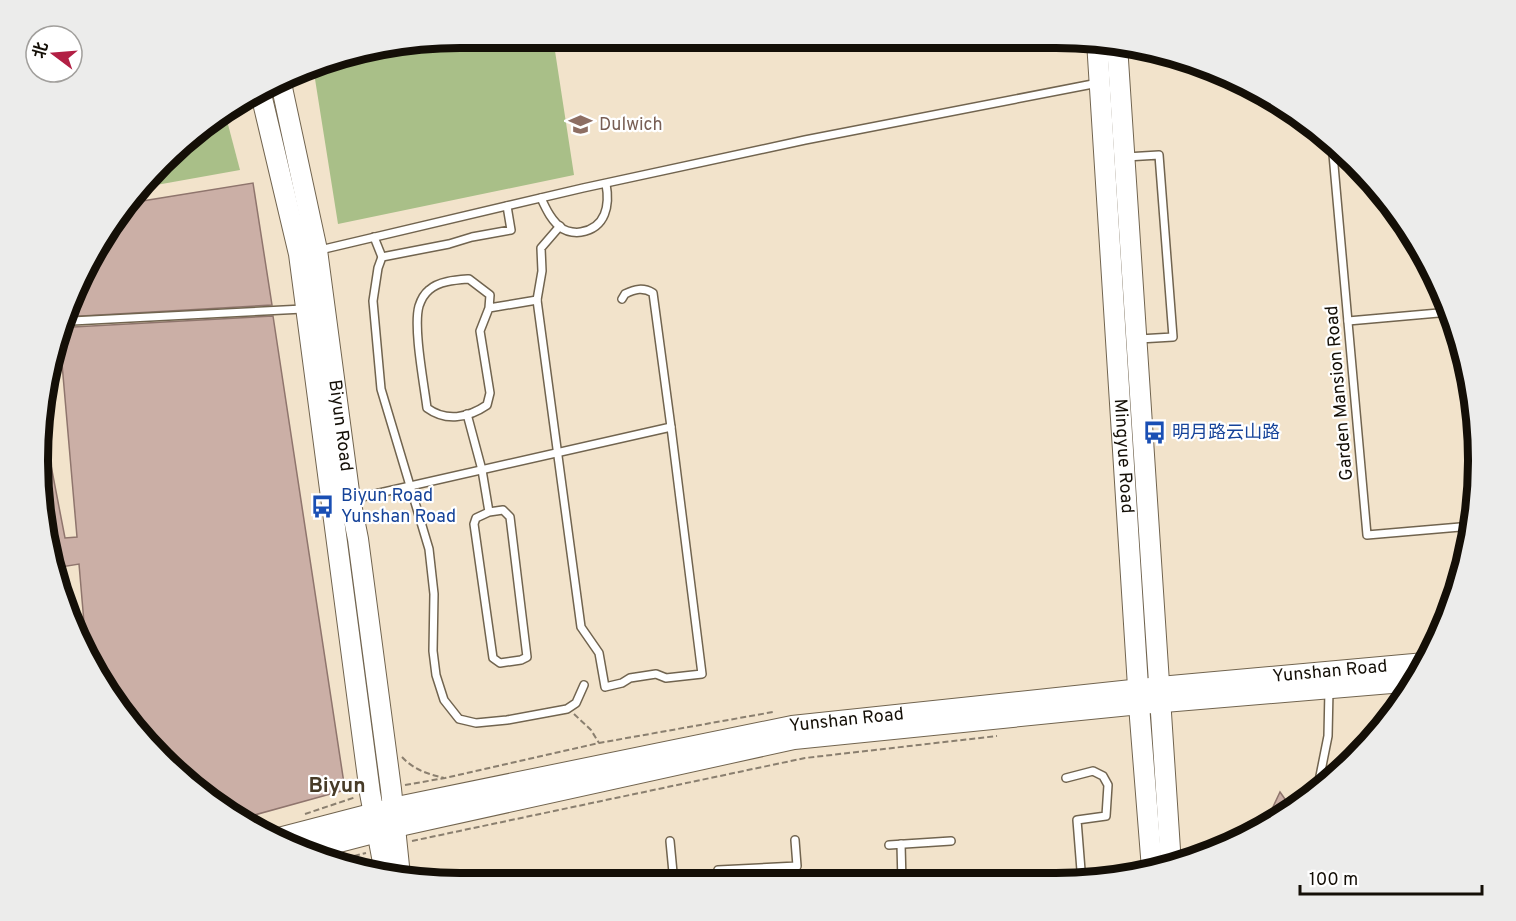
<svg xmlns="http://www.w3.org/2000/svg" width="1516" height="921" font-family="Overpass,'Noto Sans SC',sans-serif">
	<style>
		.green { fill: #a9bf88 }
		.building { fill: #cbafa6; stroke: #8f756d; stroke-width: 1.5 }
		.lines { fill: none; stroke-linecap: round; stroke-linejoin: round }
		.lane-casing { stroke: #71644f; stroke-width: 10 }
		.secondary-casing { stroke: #71644f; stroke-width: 22 }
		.path { stroke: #8a7f6f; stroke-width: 2; stroke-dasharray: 6 3; stroke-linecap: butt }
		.lane { stroke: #fff; stroke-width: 7 }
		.secondary { stroke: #fff; stroke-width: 20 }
		.labels { text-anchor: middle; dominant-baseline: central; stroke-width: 4.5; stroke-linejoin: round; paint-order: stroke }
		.education-label { font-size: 18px; fill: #785e54; stroke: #fff; text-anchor: start }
		.street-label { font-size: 18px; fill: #140f07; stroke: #fff }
		.transit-label { font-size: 18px; fill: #164399; stroke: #fff; text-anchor: start }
		.quarter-label { font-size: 21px; font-weight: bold; fill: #473b27; stroke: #fff }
		.rim { fill: none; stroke: #140f07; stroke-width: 8 }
	</style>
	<rect width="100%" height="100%" fill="#f2e3cb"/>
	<g class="green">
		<polygon points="461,38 553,38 574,175 338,224 315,79 311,67 325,60"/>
		<polygon points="225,113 240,170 145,187 203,125"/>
	</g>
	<g class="building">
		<polygon points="253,183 272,305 64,317 109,225 130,203"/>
		<polygon points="273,316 345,790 240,819 225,812 125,718 86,646 79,564 55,568 38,461 44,429 65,538 77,537 59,329 73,327"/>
		<polygon points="1280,792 1292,809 1263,828"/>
	</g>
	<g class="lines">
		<defs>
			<g id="lane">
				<polyline points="1332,143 1367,535 1472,526"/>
				<polyline points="1126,157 1159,155 1173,337 1139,339"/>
				<path d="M541,198C546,209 552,222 563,229C568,232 576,233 581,232C606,228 610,205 606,184"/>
				<polyline points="507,206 511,230 472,237 449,244 382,257 378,268 373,301 381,389 429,549 434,594 433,651 436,675 444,700 459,719 476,723 507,720 567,709 576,703 584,685"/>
				<polyline points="560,226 541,248 542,271 537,300 581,627 599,653 605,687 622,683 630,678 656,674 666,678 702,674 671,427"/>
				<polyline points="374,237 382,257"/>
				<polyline points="320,250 583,188 805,140 1098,83"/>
				<path d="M489,308L490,295L469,279C456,280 439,281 429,290C424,294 421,300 419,306C413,327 424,384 427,408C446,422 468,418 487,405L490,393L480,331L489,308L537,300"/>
				<polyline points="1348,321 1450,312"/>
				<polyline points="60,324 72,321 303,309"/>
				<polyline points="467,414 482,470 489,512 503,510 510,517 527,657 521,660 500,663 493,658 474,524 476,518 489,512"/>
				<path d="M353,499L671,427L653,293C643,287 635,289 625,294L622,299"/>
				<polyline points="1066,778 1093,771 1103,776 1108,785 1106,816 1077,820 1082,883"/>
				<polyline points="1317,791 1328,736 1329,690"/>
				<polyline points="670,841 674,883"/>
				<polyline points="901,844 902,883"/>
				<polyline points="889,845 951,841"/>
				<polyline points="719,883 718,870 797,866 795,840"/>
				<polyline points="986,883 1004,883"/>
			</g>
			<g id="secondary">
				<path id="s1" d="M1097,41L1140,718L1152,869"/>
				<polyline points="1117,45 1171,865"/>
				<path id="s2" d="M281,83L317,250L350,499L358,539L391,789L400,876"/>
				<polyline points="261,94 299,254 370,793 385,873"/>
				<path id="s3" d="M279,838L402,806L792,726L1160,687L1425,663"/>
				<polyline points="304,851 404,825 794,739 1140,704 1415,681"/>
			</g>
		</defs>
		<use href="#lane" class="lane-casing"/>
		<use href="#secondary" class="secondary-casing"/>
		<g class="path">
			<polyline points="574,714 591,730 599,743"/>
			<path d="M402,757C414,770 428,774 444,778"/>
			<polyline points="405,785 445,778 599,743 773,712"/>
			<polyline points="305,814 356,797"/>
			<polyline points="259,829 268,826"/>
			<polyline points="412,841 805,758 997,736"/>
			<polyline points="354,856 366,853"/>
		</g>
		<use href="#lane" class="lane"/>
		<use href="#secondary" class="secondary"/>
	</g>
	<defs>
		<symbol id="school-bare" viewBox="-9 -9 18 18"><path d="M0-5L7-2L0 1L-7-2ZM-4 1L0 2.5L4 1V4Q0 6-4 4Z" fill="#8d6e63" stroke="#fff" stroke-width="2.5" paint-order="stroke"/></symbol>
		<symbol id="bus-bare" viewBox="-9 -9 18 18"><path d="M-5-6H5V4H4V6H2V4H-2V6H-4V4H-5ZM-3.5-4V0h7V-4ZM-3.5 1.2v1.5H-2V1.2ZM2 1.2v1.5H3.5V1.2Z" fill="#1a4fb4" stroke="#fff" stroke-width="2.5" paint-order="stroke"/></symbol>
	</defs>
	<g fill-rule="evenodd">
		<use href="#school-bare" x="564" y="108" width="33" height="33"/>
		<use href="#bus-bare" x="1138" y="416" width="33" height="33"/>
		<use href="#bus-bare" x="306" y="490" width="33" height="33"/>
	</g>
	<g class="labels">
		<g class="education-label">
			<text x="599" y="125">Dulwich</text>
		</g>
		<g class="street-label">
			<text transform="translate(1340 393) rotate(-95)">Garden Mansion Road</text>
			<text stroke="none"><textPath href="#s2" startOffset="348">Biyun Road</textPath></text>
			<text stroke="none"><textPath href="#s1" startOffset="416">Mingyue Road</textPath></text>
			<text stroke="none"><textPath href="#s3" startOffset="1066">Yunshan Road</textPath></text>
			<text stroke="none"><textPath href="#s3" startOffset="580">Yunshan Road</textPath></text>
		</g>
		<g class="transit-label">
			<text x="1172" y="433">明月路云山路</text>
			<text x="341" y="496">Biyun Road<tspan x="341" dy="21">Yunshan Road</tspan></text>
		</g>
		<g class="quarter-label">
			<text x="337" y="786">Biyun</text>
		</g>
	</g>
	<path d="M0 0H1516V921H0ZM460 48H1056A412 412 0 0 1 1468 460V461A412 412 0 0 1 1056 873H460A412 412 0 0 1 48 461V460A412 412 0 0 1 460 48Z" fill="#ececeb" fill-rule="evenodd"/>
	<path class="rim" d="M460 48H1056A412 412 0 0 1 1468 460V461A412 412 0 0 1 1056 873H460A412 412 0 0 1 48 461V460A412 412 0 0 1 460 48Z"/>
	<g transform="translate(54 54) rotate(286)"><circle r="28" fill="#ffffff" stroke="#a19f9c" stroke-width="1.5"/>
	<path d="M0-4.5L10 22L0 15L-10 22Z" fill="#b21f44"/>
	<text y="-9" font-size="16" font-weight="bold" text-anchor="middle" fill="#140f07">北</text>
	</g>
	<path d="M1300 885v9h182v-9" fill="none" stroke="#140f07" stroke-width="3"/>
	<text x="1309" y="885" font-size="18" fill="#140f07" stroke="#ffffff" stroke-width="4.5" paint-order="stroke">100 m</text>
</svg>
